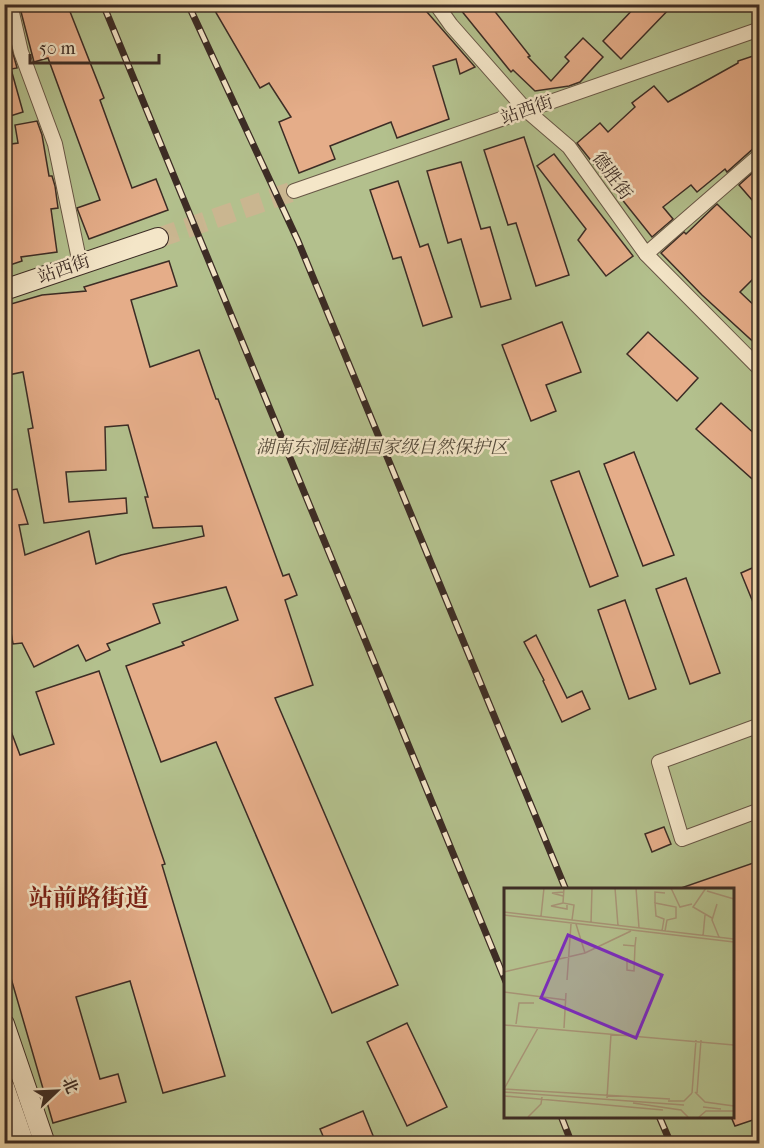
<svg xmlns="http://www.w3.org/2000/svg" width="764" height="1148" font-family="'IM FELL French Canon','Noto Serif SC',serif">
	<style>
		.green { fill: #b3c08d; stroke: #787659; stroke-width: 1.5; fill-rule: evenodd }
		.building { fill: #e5ad89; stroke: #3c2c25; stroke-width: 1.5 }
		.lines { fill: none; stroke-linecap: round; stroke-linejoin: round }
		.secondary-tunnel { stroke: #cab690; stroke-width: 20; stroke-dasharray: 20 10; stroke-linecap: butt }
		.street-casing { stroke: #685746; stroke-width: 16 }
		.secondary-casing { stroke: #3c2c25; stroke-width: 22 }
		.street { stroke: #f4e6c8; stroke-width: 14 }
		.secondary { stroke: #f4e6c8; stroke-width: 20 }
		.rail-casing { stroke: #3c2c25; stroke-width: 7 }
		.rail { stroke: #f4e6c8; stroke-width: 4.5; stroke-dasharray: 14; stroke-linecap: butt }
		.labels { text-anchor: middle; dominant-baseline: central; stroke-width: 5; stroke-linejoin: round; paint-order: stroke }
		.street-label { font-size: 18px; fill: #3c2c25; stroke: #f4e6c8 }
		.park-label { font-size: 18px; font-style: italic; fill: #544a3a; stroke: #f4e6c8 }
		.district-label { font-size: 24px; font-weight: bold; fill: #7a1f14; stroke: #f4e6c8 }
		.inset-road { fill: none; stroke: #a79375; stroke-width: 1.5 }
		.view { fill: #7b2cbf; fill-opacity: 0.15; stroke: #7b2cbf; stroke-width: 3 }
		.inset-edge { fill: none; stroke: #3c2c25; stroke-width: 3 }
	</style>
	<rect width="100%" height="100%" fill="#eed8ab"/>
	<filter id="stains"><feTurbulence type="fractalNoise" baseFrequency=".00333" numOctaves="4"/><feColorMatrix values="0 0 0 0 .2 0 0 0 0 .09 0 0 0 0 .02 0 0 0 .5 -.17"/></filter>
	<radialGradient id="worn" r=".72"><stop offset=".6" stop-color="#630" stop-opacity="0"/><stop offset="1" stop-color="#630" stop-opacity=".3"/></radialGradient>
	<path class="green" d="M5,5H759V1143L5,1144ZM506,890H732V1116H506Z"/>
	<g class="building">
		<polygon points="19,4 67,4 104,98 100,100 132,188 156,179 168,210 89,239 77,208 100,200 48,58 34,62"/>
		<polygon points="224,4 420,4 475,67 460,74 456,59 433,66 449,119 397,138 391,122 330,146 335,159 299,173 279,122 291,117 269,83 260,88 215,11"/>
		<polygon points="456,4 489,4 530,56 528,57 551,81 569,61 565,57 583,38 603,57 580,82 569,86 535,91 513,70 511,72"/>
		<polygon points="638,4 674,4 621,59 603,41"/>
		<polygon points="4,20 17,68 11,69 23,112 4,118"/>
		<polygon points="759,54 759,146 754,148 727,172 725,169 697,192 691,185 663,207 673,219 652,237 577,143 600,123 608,132 635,107 632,103 654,86 668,102 738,63 738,61"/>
		<polygon points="37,121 42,135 49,176 52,176 55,186 58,208 51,209 57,252 21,257 22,261 4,267 4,145 18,143 15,125"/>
		<polygon points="524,137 569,275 536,286 516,223 508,225 484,150"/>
		<polygon points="554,154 633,256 606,276 578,240 586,229 537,166"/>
		<polygon points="461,162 481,229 490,227 511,299 481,307 461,239 448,243 427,171"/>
		<polygon points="759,167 759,208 739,185"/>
		<polygon points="398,181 420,247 428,244 452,317 423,326 401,257 393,259 370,190"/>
		<polygon points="717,204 759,245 759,273 740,292 759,310 759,347 702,295 661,253 684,232 686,234"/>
		<polygon points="169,261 177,286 131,300 150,367 199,350 216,399 218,399 283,576 289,574 297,595 285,600 313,685 275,698 398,985 332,1013 216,742 161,762 126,666 184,645 182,642 238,620 226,587 153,604 160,623 107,644 110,650 86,661 78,645 34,667 22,643 13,644 4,592 4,488 10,488 11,490 17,489 28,524 19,525 25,555 89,531 96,564 121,555 204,536 202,526 153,528 145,497 148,497 128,425 105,427 106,470 66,472 69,502 126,498 127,513 44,523 28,429 33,428 23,372 8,375 4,353 4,306 42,295 86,291 84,287"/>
		<polygon points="562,322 581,372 546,385 556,411 531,421 502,345"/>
		<polygon points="648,332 698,378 677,401 627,354"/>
		<polygon points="721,403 759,438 759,485 696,429"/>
		<polygon points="634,452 674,555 643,566 604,464"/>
		<polygon points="579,471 618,576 590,587 551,481"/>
		<polygon points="759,565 759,617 741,573"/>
		<polygon points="686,578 720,673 690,684 656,589"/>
		<polygon points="625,600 656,689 629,699 598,610"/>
		<polygon points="536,635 567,698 582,691 590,709 562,722 543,681 544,680 524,642"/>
		<polygon points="99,671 165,864 162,865 225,1076 163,1093 130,981 76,997 100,1079 118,1074 126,1102 53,1123 4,954 4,719 6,718 20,755 54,744 36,692"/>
		<polygon points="664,827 671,844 652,852 645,834"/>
		<polygon points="759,861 759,1118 735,1126 732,1119 732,890 681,890 681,888"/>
		<polygon points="407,1023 447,1107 407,1126 367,1042"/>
		<polygon points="363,1111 376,1143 326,1143 320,1129"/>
	</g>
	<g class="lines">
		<polyline class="secondary-tunnel" points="158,238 294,191"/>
		<defs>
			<g id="street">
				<polyline points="10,4 21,52 55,144 80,264"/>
				<polyline points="436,4 451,25 526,110 569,147 646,254 760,369"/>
				<polyline points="294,191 760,29"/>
				<polyline points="646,254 760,155"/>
				<polyline points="760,725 659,762 682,839 760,810"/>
			</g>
			<g id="secondary">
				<polyline points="4,290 158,238"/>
				<polyline points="4,1024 45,1144"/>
				<polyline points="4,1087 24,1144"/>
			</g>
		</defs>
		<use href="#street" class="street-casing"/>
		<use href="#secondary" class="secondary-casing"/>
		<use href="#street" class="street"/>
		<use href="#secondary" class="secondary"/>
		<defs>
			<g id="rail">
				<polyline points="103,4 506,982"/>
				<polyline points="188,4 298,241 566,890"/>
				<polyline points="561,1116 572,1144"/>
				<polyline points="659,1116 671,1144"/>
			</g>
		</defs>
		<use href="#rail" class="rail-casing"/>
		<use href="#rail" class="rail"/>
	</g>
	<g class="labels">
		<g class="street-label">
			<text transform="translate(527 110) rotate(-19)">站西街</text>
			<text transform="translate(612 176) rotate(54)">德胜街</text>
			<text transform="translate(64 269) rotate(-19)">站西街</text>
		</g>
		<g class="park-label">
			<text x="382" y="447">湖南东洞庭湖国家级自然保护区</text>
		</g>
		<g class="district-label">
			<text x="89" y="898">站前路街道</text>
		</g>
	</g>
	<g transform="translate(504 888)">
		<rect width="230" height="230" fill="#eed8ab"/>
		<path d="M229,0V229H0V1Z" fill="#b3c08d"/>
		<path class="inset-road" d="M60,0L59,15L70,17L68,32M111,0L114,38M132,0L135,40M167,0L176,19L188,16M202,0L189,19L208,30M203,3L230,11M59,8L48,5L60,4M59,15L47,18L63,21V17M151,15V4L161,5M213,16L208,32L215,49M0,24L230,51M0,27L230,54M37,28L40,0M87,35L88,0M72,36L81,65M158,43L160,31L152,28L151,15L172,19V30L163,32L161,43M199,48L201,27M119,57L131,58L132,49M123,70V82L130,83L131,58M0,84L81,65L127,43M63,92L67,36M0,104L62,112M12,136L15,115H30M0,137L230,157M60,140L62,105M0,201L166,211M0,201L34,140M0,204L180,217M191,204L201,214L230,218M188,205L192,152M193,205L197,152M0,208L159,222M103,210L107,146M164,213H180L188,205M129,215L177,222L184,229M199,219L217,221M24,229L37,216L38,209M195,229L202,223H230"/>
		<path class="view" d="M64,47L158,87L132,150L37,110Z"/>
		<rect width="230" height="230" class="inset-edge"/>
	</g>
	<rect width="764" height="1148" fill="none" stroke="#eed8ab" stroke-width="24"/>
	<rect x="6" y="6" width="752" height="1136" fill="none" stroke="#3c2c25" stroke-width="3"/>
	<rect x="12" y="12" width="740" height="1124" fill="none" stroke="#3c2c25" stroke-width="1.5"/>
	<g transform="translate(57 1091) rotate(67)" stroke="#f4e6c8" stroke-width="4.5" paint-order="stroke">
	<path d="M0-4.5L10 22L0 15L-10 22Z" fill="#3c2c25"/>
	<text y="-9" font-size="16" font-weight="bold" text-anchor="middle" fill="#3c2c25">北</text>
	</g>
	<path d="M30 54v9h129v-9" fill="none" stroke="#3c2c25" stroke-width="3"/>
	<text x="39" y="54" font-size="18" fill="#3c2c25" stroke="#f4e6c8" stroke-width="4.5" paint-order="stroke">50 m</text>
	<rect width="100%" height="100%" filter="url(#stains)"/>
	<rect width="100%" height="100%" fill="url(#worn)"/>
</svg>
